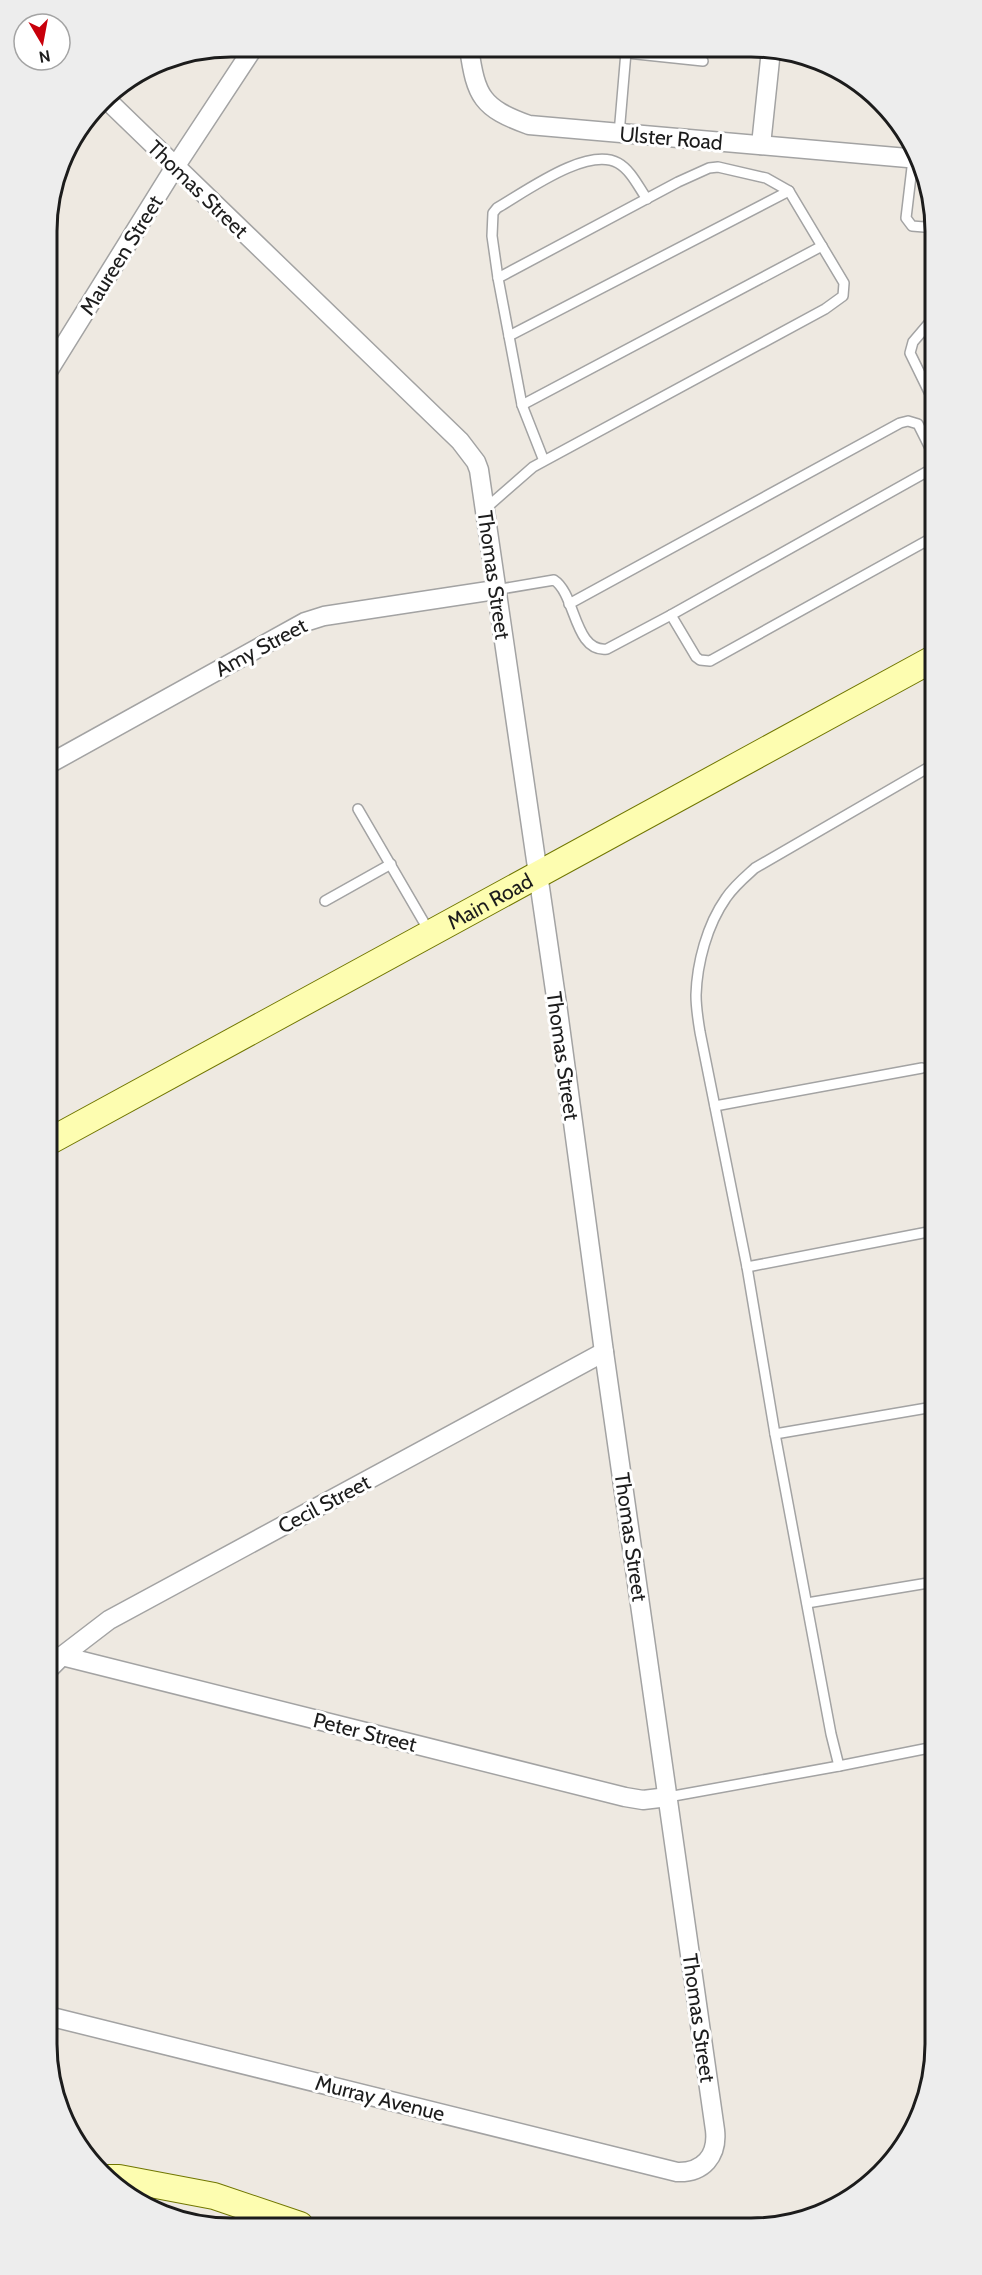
<svg xmlns="http://www.w3.org/2000/svg" width="982" height="2275" font-family="Cabin,sans-serif">
	<style>
		.lines { fill: none; stroke-linecap: round; stroke-linejoin: round }
		.lane-casing { stroke: #a3a3a3; stroke-width: 12 }
		.street-casing { stroke: #a3a3a3; stroke-width: 21 }
		.secondary-casing { stroke: #707600; stroke-width: 28 }
		.lane { stroke: #fff; stroke-width: 9 }
		.street { stroke: #fff; stroke-width: 18 }
		.secondary { stroke: #fdfdb0; stroke-width: 26 }
		.labels { text-anchor: middle; dominant-baseline: central; stroke-width: 6; stroke-linejoin: round; paint-order: stroke }
		.street-label { font-size: 21px; fill: #1c1c1c; stroke: #fff }
		.rim { fill: none; stroke: #1c1c1c; stroke-width: 3 }
	</style>
	<rect width="100%" height="100%" fill="#eee9e1"/>
	<g class="lines">
		<defs>
			<g id="lane">
				<polyline points="589,49 703,61"/>
				<polyline points="619,134 626,52"/>
				<polyline points="913,159 906,218 912,226 924,227 929,224"/>
				<path d="M498,278L492,236L493,213L497,208C525,192 587,146 618,163C631,170 639,188 647,199"/>
				<polyline points="930,322 913,342 910,353 930,394"/>
				<polyline points="509,336 789,191"/>
				<polyline points="522,405 822,246"/>
				<polyline points="485,509 533,467 544,461 825,309 843,296 844,283 789,191 766,178 718,167 709,168 678,182 498,278 522,405 544,461"/>
				<path d="M495,590L554,580C576,594 574,653 607,649L671,615L696,657L700,660L710,661L930,539"/>
				<polyline points="569,604 900,423 908,421 918,424 930,448"/>
				<polyline points="671,615 930,470"/>
				<path d="M931,766L755,868C745,877 734,886 726,898C707,925 697,963 696,995C696,1007 698,1020 700,1032L747,1267L775,1434L831,1734L839,1766L934,1747"/>
				<polyline points="358,809 429,931"/>
				<polyline points="325,901 391,864"/>
				<polyline points="715,1106 922,1068"/>
				<polyline points="747,1267 933,1231"/>
				<polyline points="775,1434 933,1407"/>
				<polyline points="807,1603 934,1582"/>
				<polyline points="668,1797 839,1766"/>
			</g>
			<g id="street">
				<path d="M469,48C476,97 482,108 529,125L919,159"/>
				<polyline points="761,145 771,50"/>
				<polyline points="47,373 175,167 254,47"/>
				<polyline points="49,764 305,622 324,616 495,590"/>
				<polyline points="62,1656 625,1797 643,1800 668,1797"/>
				<polyline points="51,1667 62,1656 109,1620 604,1352"/>
				<path d="M52,2017L677,2172C703,2173 718,2156 715,2130L604,1352L558,1011L479,470L476,462L460,441L105,98"/>
			</g>
			<g id="secondary">
				<path id="s1" d="M50,1141L931,660"/>
				<polyline points="105,2178 119,2178 214,2196 300,2225"/>
			</g>
		</defs>
		<use href="#lane" class="lane-casing"/>
		<use href="#street" class="street-casing"/>
		<use href="#secondary" class="secondary-casing"/>
		<use href="#lane" class="lane"/>
		<use href="#street" class="street"/>
		<use href="#secondary" class="secondary"/>
	</g>
	<g class="labels">
		<g class="street-label">
			<text transform="translate(671 138) rotate(5)">Ulster Road</text>
			<text transform="translate(198 189) rotate(44)">Thomas Street</text>
			<text transform="translate(121 255) rotate(-58)">Maureen Street</text>
			<text transform="translate(494 575) rotate(82)">Thomas Street</text>
			<text transform="translate(261 647) rotate(-28)">Amy Street</text>
			<text stroke="none"><textPath href="#s1" startOffset="501">Main Road</textPath></text>
			<text transform="translate(563 1056) rotate(82)">Thomas Street</text>
			<text transform="translate(324 1504) rotate(-28)">Cecil Street</text>
			<text transform="translate(631 1537) rotate(82)">Thomas Street</text>
			<text transform="translate(365 1732) rotate(14)">Peter Street</text>
			<text transform="translate(699 2018) rotate(82)">Thomas Street</text>
			<text transform="translate(380 2098) rotate(14)">Murray Avenue</text>
		</g>
	</g>
	<path d="M0 0H982V2275H0ZM231 57H751A174 174 0 0 1 925 231V2044A174 174 0 0 1 751 2218H231A174 174 0 0 1 57 2044V231A174 174 0 0 1 231 57Z" fill="#ededed" fill-rule="evenodd"/>
	<path class="rim" d="M231 57H751A174 174 0 0 1 925 231V2044A174 174 0 0 1 751 2218H231A174 174 0 0 1 57 2044V231A174 174 0 0 1 231 57Z"/>
	<g transform="translate(42 42) rotate(170)"><circle r="28" fill="#ffffff" stroke="#a4a4a4" stroke-width="1.5"/>
	<path d="M0-4.5L10 22L0 15L-10 22Z" fill="#c8000b"/>
	<text y="-9" font-size="16" font-weight="bold" text-anchor="middle" fill="#1c1c1c">N</text>
	</g>
</svg>
